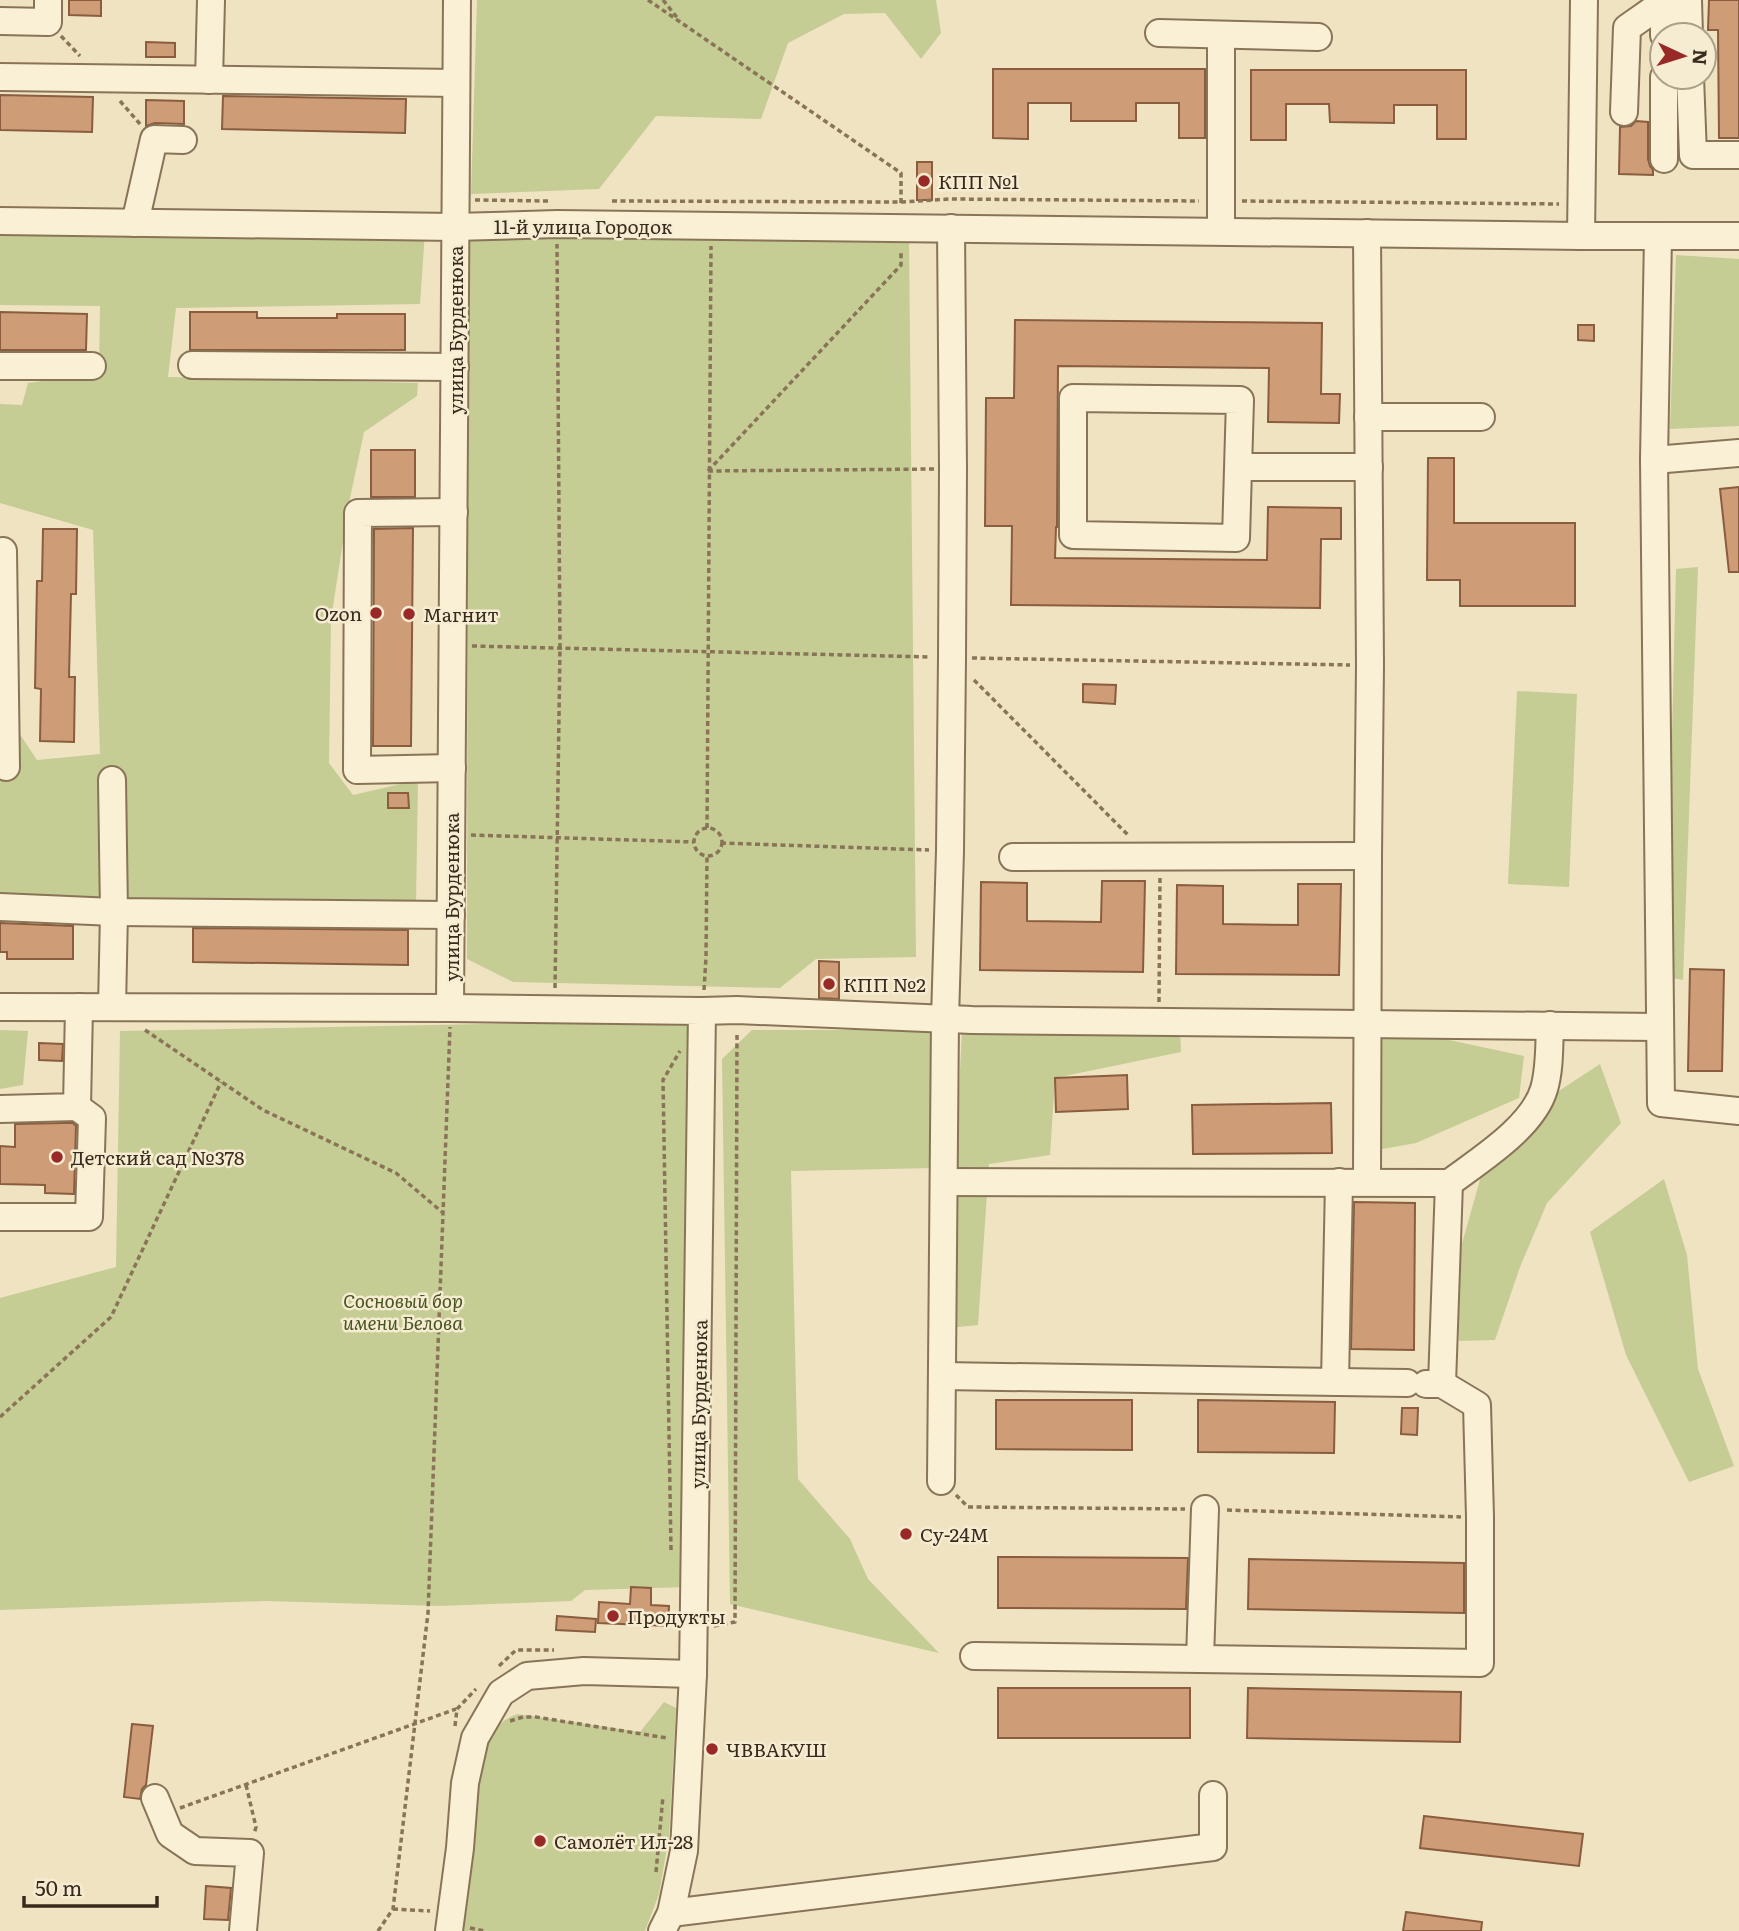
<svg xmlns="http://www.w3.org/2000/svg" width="1739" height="1931" font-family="Literata,serif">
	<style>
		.green { fill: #c5cd95 }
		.building { fill: #ce9d77; stroke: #895d3e; stroke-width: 2 }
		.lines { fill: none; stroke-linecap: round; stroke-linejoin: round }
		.minor-casing { stroke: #897458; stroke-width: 30 }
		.path { stroke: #897458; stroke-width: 3.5; stroke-dasharray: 5 3.5; stroke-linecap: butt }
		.minor { stroke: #f9f0d5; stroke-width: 26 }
		.poi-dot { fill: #992927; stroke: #f6ecd1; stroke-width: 2.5 }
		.labels { text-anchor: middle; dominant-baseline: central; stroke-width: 5; stroke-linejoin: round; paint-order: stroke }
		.poi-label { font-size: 19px; fill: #382b1d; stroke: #f6ecd1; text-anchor: start }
		.street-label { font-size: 19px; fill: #382b1d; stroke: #f6ecd1 }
		.park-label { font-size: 19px; font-style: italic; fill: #475523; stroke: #f6ecd1 }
	</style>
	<rect width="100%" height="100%" fill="#efe3c2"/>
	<g class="green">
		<polygon points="477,0 936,0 941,33 921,59 885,13 844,14 788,43 761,119 656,116 599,189 471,194"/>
		<polygon points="425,232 420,304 176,308 168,377 418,383 417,396 364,432 349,503 331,619 329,763 353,795 418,780 416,903 0,905 0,730 17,730 37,760 100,754 93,530 0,503 0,404 22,405 28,383 99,373 100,306 0,305 0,234"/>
		<polygon points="468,235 909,238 916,957 816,959 780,988 513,982 467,959"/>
		<polygon points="1676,255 1739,259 1739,426 1670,429"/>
		<polygon points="1698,567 1683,980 1666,977 1676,569"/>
		<polygon points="1517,691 1577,694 1569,887 1508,884"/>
		<polygon points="691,1020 688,1587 585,1590 571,1601 440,1606 266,1601 0,1610 0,1298 116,1267 120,1031"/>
		<polygon points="1379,1025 1524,1056 1519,1098 1416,1143 1377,1150"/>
		<polygon points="1180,1026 1181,1052 1055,1078 1050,1155 989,1164 978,1325 948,1328 962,1029"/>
		<polygon points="0,1030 28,1031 23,1085 0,1089"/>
		<polygon points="752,1030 940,1030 935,1168 791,1171 798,1479 850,1539 868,1579 939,1653 730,1604 722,1059"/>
		<polygon points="1600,1064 1621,1123 1547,1203 1520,1267 1495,1340 1459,1341 1457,1261 1493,1134"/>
		<polygon points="1664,1179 1687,1255 1698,1369 1734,1466 1689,1482 1626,1355 1590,1232"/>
		<path d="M664,1702L676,1708L669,1836L659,1894L645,1931H460L480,1748C488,1731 500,1721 517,1714L640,1732Z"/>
	</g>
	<g class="building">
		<polygon points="69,0 101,0 101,16 69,15"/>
		<polygon points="1709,0 1739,0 1739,138 1719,138 1718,30 1708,30"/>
		<polygon points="146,42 175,43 175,57 146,57"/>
		<polygon points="993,69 1205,69 1205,138 1179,138 1179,103 1136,103 1136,121 1071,121 1071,103 1028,103 1028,139 993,138"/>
		<polygon points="1251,70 1466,70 1466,139 1437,139 1437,105 1394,105 1394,123 1330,122 1329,104 1286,104 1286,140 1251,140"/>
		<polygon points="0,95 93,97 92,132 0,130"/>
		<polygon points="223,96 406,99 405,133 222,129"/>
		<polygon points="146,100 184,101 184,124 155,123 146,126"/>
		<polygon points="1636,121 1648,122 1648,159 1650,166 1653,170 1653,175 1619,174 1620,127 1631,126"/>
		<rect x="917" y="162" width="15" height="38"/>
		<polygon points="0,312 87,314 86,350 0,350"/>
		<polygon points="190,312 257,312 257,318 337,318 337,314 405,314 405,350 190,350"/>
		<polygon points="1015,320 1322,323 1321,394 1340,394 1339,423 1268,422 1269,368 1058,366 1057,527 1056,527 1055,558 1267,560 1268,507 1341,508 1341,539 1321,539 1320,608 1011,605 1012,526 985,526 986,398 1014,398"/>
		<polygon points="1578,325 1594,325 1594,341 1578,340"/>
		<rect x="371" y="450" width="44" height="47"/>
		<polygon points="1428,458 1454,458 1454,523 1575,523 1575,606 1460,606 1460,580 1427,580"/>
		<polygon points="1739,487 1739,572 1729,572 1720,489"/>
		<polygon points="413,528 411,746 373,746 374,529"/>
		<polygon points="43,529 77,529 76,594 71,594 69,677 75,677 74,742 40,741 41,689 35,688 37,581 42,581"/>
		<polygon points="1083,684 1116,685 1115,704 1083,702"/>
		<polygon points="388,793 408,793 409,808 388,808"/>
		<polygon points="1102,881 1145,881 1143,972 980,970 981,882 1027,883 1027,921 1101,922"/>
		<polygon points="1298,884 1341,884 1339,975 1176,974 1177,885 1223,886 1223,924 1298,925"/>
		<polygon points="0,923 73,926 73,959 7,959 7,952 0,952"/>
		<polygon points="193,928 408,930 408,965 193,962"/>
		<polygon points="819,961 839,962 839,999 819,998"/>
		<polygon points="1690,969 1724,970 1722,1071 1688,1071"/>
		<polygon points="39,1043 63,1044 62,1061 39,1060"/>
		<polygon points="1127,1075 1128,1109 1056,1112 1055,1078"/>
		<polygon points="1331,1103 1332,1153 1193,1154 1192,1105"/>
		<polygon points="63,1123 73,1123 76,1126 74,1194 45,1193 45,1185 0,1184 0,1146 15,1147 15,1124"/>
		<polygon points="1354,1202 1415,1203 1414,1350 1351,1349"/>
		<polygon points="996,1400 1132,1400 1132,1450 996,1449"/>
		<polygon points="1198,1400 1335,1402 1334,1453 1198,1452"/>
		<polygon points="1402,1408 1418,1408 1417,1435 1401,1434"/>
		<polygon points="998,1557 1188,1558 1186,1609 998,1608"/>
		<polygon points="1249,1559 1464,1563 1464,1613 1248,1609"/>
		<polygon points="631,1587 651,1588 651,1605 669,1606 668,1626 598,1623 599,1602 630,1604"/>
		<polygon points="557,1616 596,1619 595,1632 556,1630"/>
		<rect x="998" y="1688" width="192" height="50"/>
		<polygon points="1248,1688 1461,1692 1460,1742 1247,1738"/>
		<polygon points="132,1724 153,1726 146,1785 142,1789 140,1799 124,1797"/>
		<polygon points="1424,1816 1583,1834 1579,1866 1420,1848"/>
		<polygon points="206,1886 231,1888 228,1920 204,1919"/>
		<polygon points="1406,1912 1482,1922 1481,1931 1403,1931"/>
	</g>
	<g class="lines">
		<defs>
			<g id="minor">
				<polyline points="1688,0 1689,35"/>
				<polyline points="0,21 48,22 48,0"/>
				<polyline points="1159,33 1318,37"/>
				<polyline points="1221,35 1221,231"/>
				<polyline points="1664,35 1664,0"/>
				<polyline points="0,77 456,83"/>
				<polyline points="1690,77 1693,155 1739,155"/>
				<polyline points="209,80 211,0"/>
				<polyline points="1624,112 1627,28 1664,2"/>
				<polyline points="1664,159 1664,77"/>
				<polyline points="0,221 455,227 557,224 1581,236 1739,236"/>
				<polyline points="135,223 154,139 183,140"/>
				<polyline points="1367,233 1370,665 1368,856 1367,1182"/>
				<polyline points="1581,236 1584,0"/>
				<polyline points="1658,236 1654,460 1661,1103 1739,1111"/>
				<polyline points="192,365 455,367"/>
				<polyline points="0,366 92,366"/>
				<polygon points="1073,398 1240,400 1236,538 1073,535"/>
				<polyline points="1368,417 1481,417"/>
				<polyline points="1654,460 1739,453"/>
				<polyline points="1239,467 1369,467"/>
				<polyline points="3,551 6,767"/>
				<polyline points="452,768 357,770 358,513 454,512"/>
				<polyline points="112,780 114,912 112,1007"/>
				<polyline points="1013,857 1368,856"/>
				<polyline points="0,907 114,912 451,915"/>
				<polyline points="0,1007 450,1008 702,1011 693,1674 684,1851 671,1913 662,1931"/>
				<polyline points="450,1008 457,0"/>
				<polyline points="702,1011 737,1010 972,1020 1659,1027"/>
				<polyline points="0,1109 77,1107 79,1007"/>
				<polyline points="944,1182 1449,1183"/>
				<polyline points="0,1217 89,1217 92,1118 77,1107"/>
				<polyline points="942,1376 1407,1383"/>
				<polyline points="1335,1382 1339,1182"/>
				<path d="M1426,1384H1442L1449,1183C1480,1160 1533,1127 1544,1089C1550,1069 1549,1046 1550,1025"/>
				<polyline points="941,1481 945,1019 950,851 952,658 953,469 951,228"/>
				<polyline points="974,1656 1480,1663 1480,1517 1477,1405 1442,1384"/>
				<polyline points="1200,1659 1205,1509"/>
				<polyline points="155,1798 170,1834 195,1851 250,1853 243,1931"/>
				<polyline points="671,1913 1213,1847 1213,1795"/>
				<polyline points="449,1931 460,1848 465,1783 475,1738 501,1693 527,1676 584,1671 693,1674"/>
			</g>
		</defs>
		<use href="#minor" class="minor-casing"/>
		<g class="path">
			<polyline points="648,0 901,173 901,204"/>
			<polyline points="663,0 679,20"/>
			<polyline points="61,36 80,56"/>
			<polyline points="120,101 140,124"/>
			<polyline points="475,200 548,201"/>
			<polyline points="612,201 901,202 950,199 1199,201"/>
			<polyline points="1242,201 1559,204"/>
			<polyline points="708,471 901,265 901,250"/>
			<polyline points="708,471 934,469"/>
			<polyline points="472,646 930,657"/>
			<polyline points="972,658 1350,665"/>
			<polyline points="974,680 1129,836"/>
			<polyline points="707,828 711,246"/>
			<circle cx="708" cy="842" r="14"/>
			<polyline points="471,835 694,842"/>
			<polyline points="721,843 929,850"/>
			<polyline points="555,988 560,647 557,244"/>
			<polyline points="704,990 706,957 707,856"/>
			<polyline points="1159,1002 1160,876"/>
			<polyline points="145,1030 263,1110 396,1173 442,1212"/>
			<polyline points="0,1417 111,1317 221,1082"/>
			<polyline points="956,1495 968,1507 1185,1509"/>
			<polyline points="1227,1510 1461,1517"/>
			<polyline points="671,1550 663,1080 680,1051"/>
			<polyline points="714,1626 735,1622 737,1032"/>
			<polyline points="499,1666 516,1650 554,1650"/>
			<polyline points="510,1721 523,1717 536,1717 667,1738"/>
			<polyline points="455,1726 457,1709 476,1689"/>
			<polyline points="246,1785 256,1827 254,1834"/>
			<polyline points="180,1808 456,1709"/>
			<polyline points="656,1872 663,1796"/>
			<polyline points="393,1909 430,1911"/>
			<polyline points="470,1928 485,1931"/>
			<polyline points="378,1931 393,1909 428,1613 450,1027"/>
		</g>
		<use href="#minor" class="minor"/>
	</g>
	<g class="poi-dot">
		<circle cx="924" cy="181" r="7"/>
		<circle cx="376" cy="613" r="7"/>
		<circle cx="409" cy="614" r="7"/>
		<circle cx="829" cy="984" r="7"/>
		<circle cx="57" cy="1157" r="7"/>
		<circle cx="906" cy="1534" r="7"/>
		<circle cx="613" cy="1616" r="7"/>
		<circle cx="712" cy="1749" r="7"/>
		<circle cx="540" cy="1841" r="7"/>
	</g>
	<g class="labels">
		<g class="poi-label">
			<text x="938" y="181">КПП №1</text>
			<text x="362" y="613" text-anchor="end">Ozon</text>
			<text x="423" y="614">Магнит</text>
			<text x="843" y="984">КПП №2</text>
			<text x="71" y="1157">Детский сад №378</text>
			<text x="920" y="1534">Су-24М</text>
			<text x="627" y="1616">Продукты</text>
			<text x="726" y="1749">ЧВВАКУШ</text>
			<text x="554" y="1841">Самолёт Ил-28</text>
		</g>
		<g class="street-label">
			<text x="583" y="226">11-й улица Городок</text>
			<text transform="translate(455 330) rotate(-90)">улица Бурденюка</text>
			<text transform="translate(451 897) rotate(-90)">улица Бурденюка</text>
			<text transform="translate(698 1404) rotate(-89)">улица Бурденюка</text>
		</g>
		<g class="park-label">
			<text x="403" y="1300">Сосновый бор<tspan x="403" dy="22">имени Белова</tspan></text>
		</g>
	</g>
	<g transform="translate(1683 56) rotate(94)"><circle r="33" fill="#f6ecd1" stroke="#aa9f89" stroke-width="2"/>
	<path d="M0-5L12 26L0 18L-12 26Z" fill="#992927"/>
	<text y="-10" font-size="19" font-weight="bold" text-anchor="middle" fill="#382b1d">N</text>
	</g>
	<path d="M24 1896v10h133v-10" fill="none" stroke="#382b1d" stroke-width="3.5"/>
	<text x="35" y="1896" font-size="21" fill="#382b1d" stroke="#f6ecd1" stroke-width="5" paint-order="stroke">50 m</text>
</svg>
